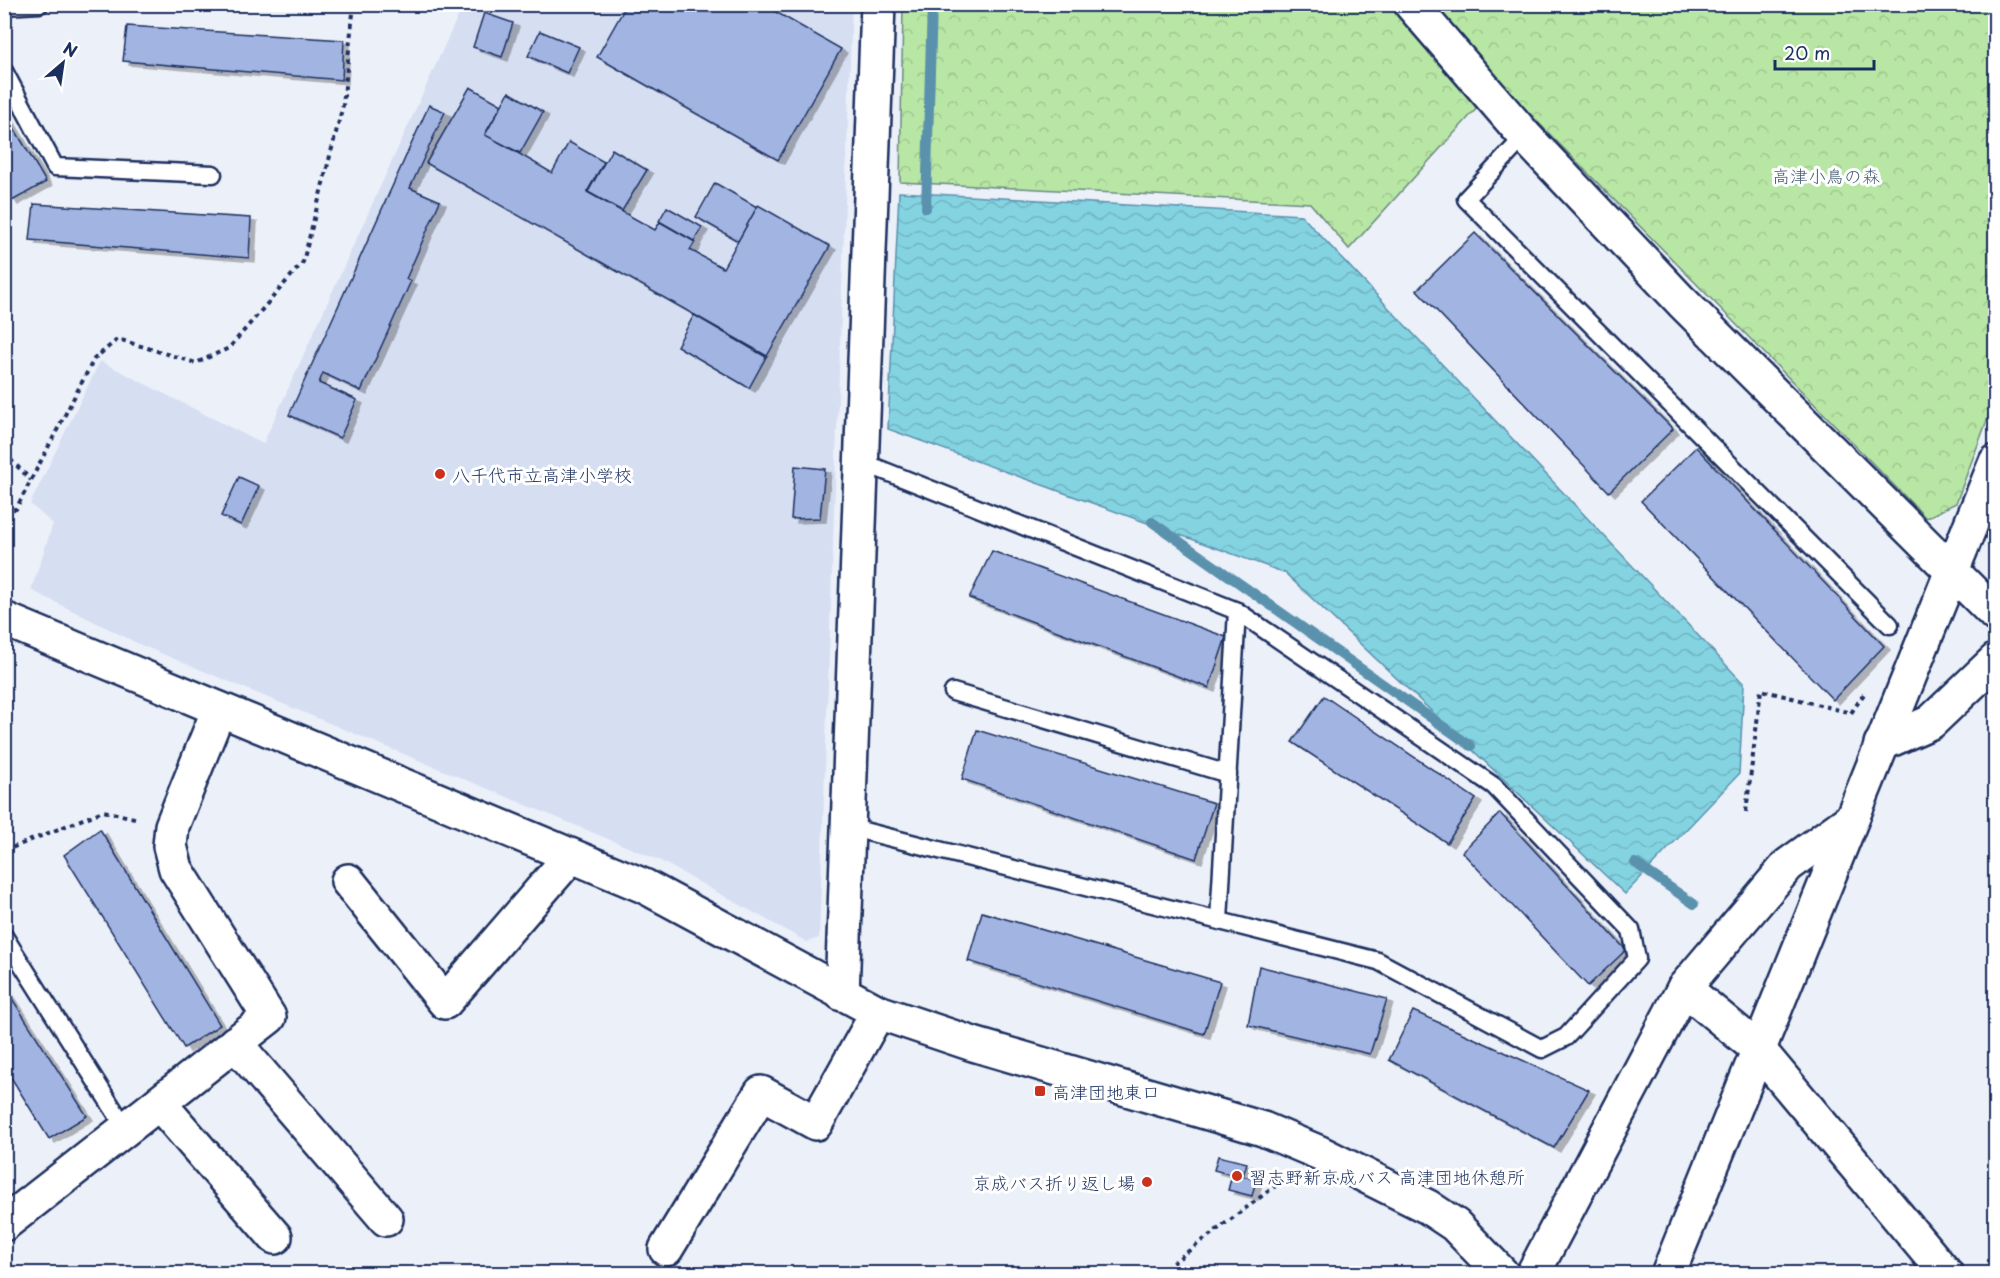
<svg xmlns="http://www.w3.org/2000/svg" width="2000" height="1278" font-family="'Playpen Sans','Klee One',sans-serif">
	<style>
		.built { fill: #d6def2 }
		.park { fill: url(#park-crowns); stroke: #6a8a81; stroke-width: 1.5 }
		.water { fill: url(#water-waves); stroke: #5a91ad; stroke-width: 1.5 }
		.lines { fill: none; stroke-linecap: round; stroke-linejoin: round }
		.stream { stroke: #5a91ad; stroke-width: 10 }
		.building { fill: #a1b4e2; stroke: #1b2f5e; stroke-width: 1.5; filter: url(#shadow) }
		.lane-casing { stroke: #1b2f5e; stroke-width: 21 }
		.street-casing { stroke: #1b2f5e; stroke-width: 38 }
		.secondary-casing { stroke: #1b2f5e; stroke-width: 38 }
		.path { stroke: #1b2f5e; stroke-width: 4; stroke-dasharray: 4.5 4.5; stroke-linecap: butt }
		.lane { stroke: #fff; stroke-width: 16 }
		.street { stroke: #fff; stroke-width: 33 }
		.secondary { stroke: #fff; stroke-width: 33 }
		.poi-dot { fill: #c8321e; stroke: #fff; stroke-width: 2 }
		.labels { text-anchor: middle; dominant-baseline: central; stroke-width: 6; stroke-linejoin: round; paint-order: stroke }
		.park-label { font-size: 18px; fill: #425d70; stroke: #fff }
		.poi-label { font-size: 18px; fill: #1b2f5e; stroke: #fff; text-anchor: start }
	</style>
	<defs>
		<pattern id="park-crowns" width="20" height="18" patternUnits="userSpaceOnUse" patternTransform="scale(1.5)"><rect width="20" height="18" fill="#b8e6a4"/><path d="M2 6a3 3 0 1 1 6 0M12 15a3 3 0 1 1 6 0" fill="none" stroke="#9ec690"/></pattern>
		<pattern id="water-waves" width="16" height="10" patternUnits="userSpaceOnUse" patternTransform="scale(1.5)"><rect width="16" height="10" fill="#84d3e1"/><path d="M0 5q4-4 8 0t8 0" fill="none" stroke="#71b5c3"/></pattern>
		<filter id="shadow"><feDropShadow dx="6" dy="4" stdDeviation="0" flood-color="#0004"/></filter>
	</defs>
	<rect width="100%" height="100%" fill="#ecf0f9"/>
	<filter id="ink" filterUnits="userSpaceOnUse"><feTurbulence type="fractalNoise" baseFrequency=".0167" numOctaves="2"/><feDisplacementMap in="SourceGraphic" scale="12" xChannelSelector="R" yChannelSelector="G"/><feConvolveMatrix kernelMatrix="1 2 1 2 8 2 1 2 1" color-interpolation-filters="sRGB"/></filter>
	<g filter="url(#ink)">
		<polygon class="built" points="463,5 852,5 819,938 807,942 659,860 141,645 31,590 53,524 30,504 100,361 263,444"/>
		<g class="park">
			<polygon points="903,5 1397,5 1478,107 1349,249 1310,203 900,182"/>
			<polygon points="1423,5 1995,5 1995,399 1956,503 1926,518"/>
		</g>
		<polygon class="water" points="899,192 1301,215 1744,684 1739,774 1625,894 1285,573 888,429"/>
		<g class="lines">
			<g class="stream">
				<polyline points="926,208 932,4"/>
				<polyline points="1152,522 1471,746"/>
				<polyline points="1635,863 1694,904"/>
			</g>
		</g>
		<g class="building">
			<polygon points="627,4 762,4 841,49 778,160 597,57"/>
			<polygon points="484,13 513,23 502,57 473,47"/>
			<polygon points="127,26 344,40 342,80 123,61"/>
			<polygon points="540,31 579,47 567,73 528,56"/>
			<polygon points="470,87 502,105 485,134 552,173 569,142 604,162 587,192 655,230 660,222 695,242 690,250 723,268 758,205 830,246 767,356 426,163"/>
			<polygon points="509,92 543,112 520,153 485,135"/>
			<polygon points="429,105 445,112 410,188 440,201 406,279 411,281 361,391 323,373 319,383 357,400 340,438 289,415"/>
			<polygon points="4,111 46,182 12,201 4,189"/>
			<polygon points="612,149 647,170 622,211 588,192"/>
			<polygon points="715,183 757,207 738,241 696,217"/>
			<polygon points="34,204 251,218 249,258 30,240"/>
			<polygon points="667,207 702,227 694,241 659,221"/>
			<polygon points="1475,233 1673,429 1609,492 1417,290"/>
			<polygon points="694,315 766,357 749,388 677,346"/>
			<polygon points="1696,447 1884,646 1833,700 1641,501"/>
			<polygon points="795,466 825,469 820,518 791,519"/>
			<polygon points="239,477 259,486 241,525 221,516"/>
			<polygon points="992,551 1226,637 1209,688 969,598"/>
			<polygon points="1324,696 1476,799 1447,843 1292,742"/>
			<polygon points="977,730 1214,803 1196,859 962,779"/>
			<polygon points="1500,813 1626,950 1588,986 1462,852"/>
			<polygon points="100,829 220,1025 184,1048 64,855"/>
			<polygon points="982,912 1220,982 1204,1034 968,961"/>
			<polygon points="1259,966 1387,999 1370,1054 1248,1025"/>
			<polygon points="4,986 87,1116 49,1139 4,1066"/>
			<polygon points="1413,1011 1589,1090 1554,1148 1389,1060"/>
			<polygon points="1218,1156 1247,1163 1243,1176 1256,1180 1252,1196 1228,1190 1232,1175 1214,1170"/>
		</g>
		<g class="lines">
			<defs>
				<g id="lane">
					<polyline points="4,6 40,4"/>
					<polyline points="4,71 55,167 213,174"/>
					<polyline points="1525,136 1466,199 1890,625"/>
					<polyline points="953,692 1228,774"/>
					<polyline points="848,827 1378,961 1542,1049 1566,1037 1637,959 1631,930 1494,786 1237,611 862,462"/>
					<polyline points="1219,920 1237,611"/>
					<polyline points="4,936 126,1129"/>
				</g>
				<g id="street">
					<polyline points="1411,4 1525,136 1682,302 1996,615"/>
					<polyline points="1881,744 1931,722 1996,660"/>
					<polyline points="348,881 445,1002 571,856"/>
					<polyline points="1684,988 1758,1049 1946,1274"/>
					<polyline points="842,994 878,4"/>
					<polyline points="235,1043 386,1219"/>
					<polyline points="159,1103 275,1237"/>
					<polyline points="4,1224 269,1017 176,869 170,846 172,826 219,709"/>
					<polyline points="666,1249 761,1093 816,1123 878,1012"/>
					<polyline points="1533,1274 1684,988 1788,865 1849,821"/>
				</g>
				<g id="secondary">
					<polyline points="4,619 644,886 878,1012 973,1044 1263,1129 1320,1153 1428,1207 1455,1225 1502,1274"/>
					<polyline points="1668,1274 1996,462"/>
				</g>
			</defs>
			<use href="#lane" class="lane-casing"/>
			<use href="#street" class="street-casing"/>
			<use href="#secondary" class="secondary-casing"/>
			<g class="path">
				<polyline points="4,453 31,480"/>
				<polyline points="4,510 16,509 94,359 118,339 196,363 229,348 303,262 343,105 354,4"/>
				<polyline points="1746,812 1761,690 1851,713 1864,694"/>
				<polyline points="4,851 103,811 139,819"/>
				<polyline points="1158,1274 1290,1175"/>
			</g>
			<use href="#lane" class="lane"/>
			<use href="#street" class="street"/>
			<use href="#secondary" class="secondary"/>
		</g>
	</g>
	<g class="poi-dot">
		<circle cx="440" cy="474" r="6"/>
		<rect x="1034" y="1085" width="12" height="12" rx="3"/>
		<circle cx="1237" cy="1176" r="6"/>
		<circle cx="1147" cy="1182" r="6"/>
	</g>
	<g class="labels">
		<g class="park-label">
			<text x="1826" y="175">高津小鳥の森</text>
		</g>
		<g class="poi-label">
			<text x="452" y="474">八千代市立高津小学校</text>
			<text x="1052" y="1091">高津団地東口</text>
			<text x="1249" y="1176">習志野新京成バス 高津団地休憩所</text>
			<text x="1135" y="1182" text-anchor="end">京成バス折り返し場</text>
		</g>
	</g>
	<rect width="2000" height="1278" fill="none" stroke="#fff" stroke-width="24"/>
	<rect x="12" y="12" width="1976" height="1254" fill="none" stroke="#1b2f5e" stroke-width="2" filter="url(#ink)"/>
	<g transform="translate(63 63) rotate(29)" stroke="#ffffff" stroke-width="4.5" paint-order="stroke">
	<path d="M0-4.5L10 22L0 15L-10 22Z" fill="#1b2f5e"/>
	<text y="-9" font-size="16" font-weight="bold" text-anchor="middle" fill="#1b2f5e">N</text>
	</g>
	<path d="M1775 60v9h99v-9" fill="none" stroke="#1b2f5e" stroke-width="3"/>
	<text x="1784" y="60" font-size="18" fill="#1b2f5e" stroke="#ffffff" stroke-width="4.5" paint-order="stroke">20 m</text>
</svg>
